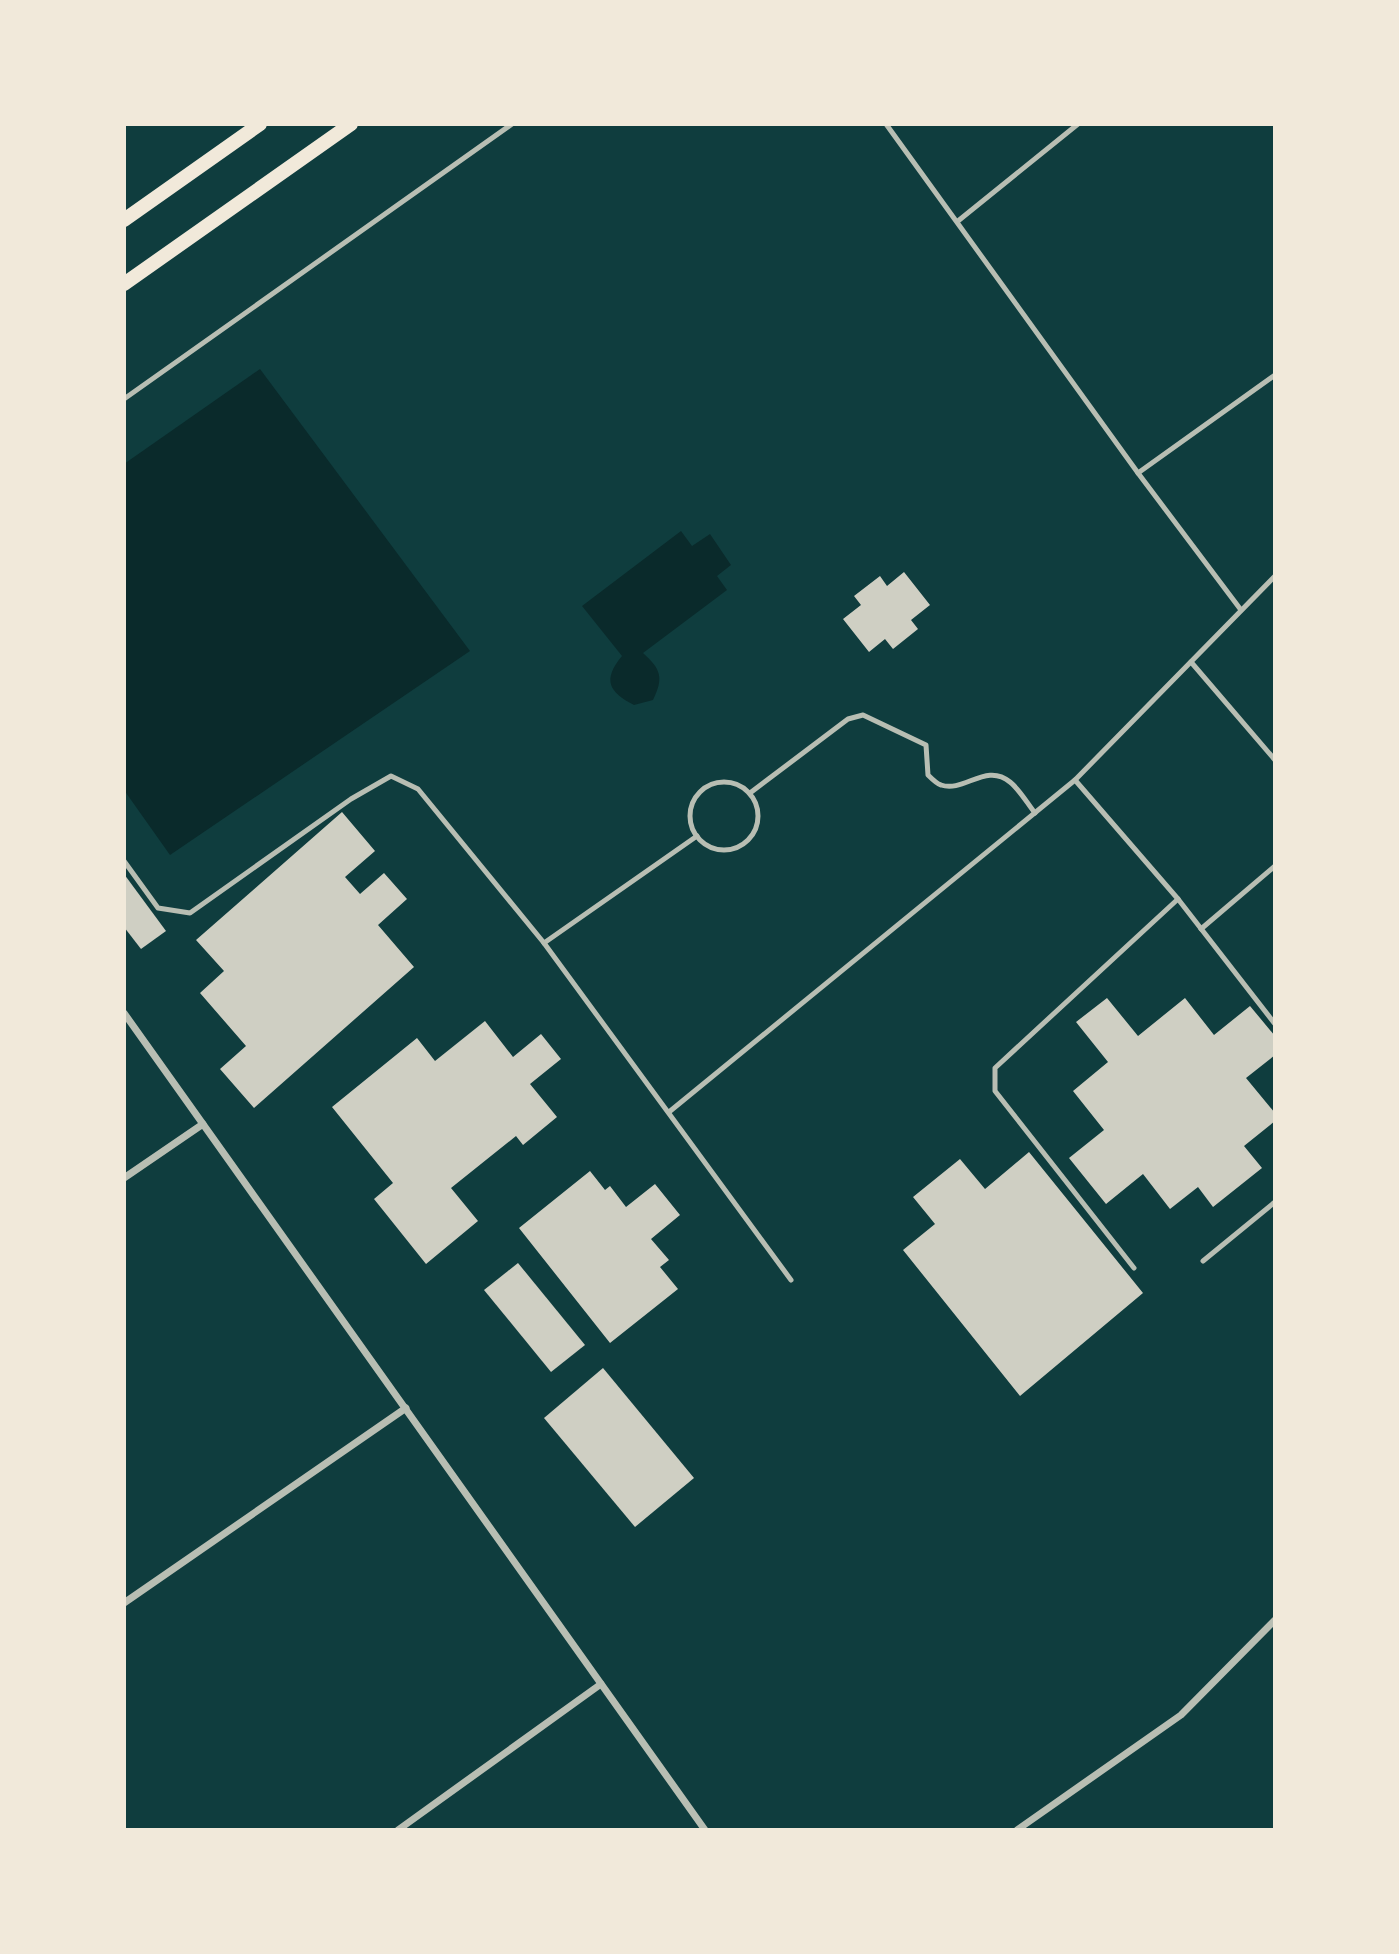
<svg xmlns="http://www.w3.org/2000/svg" width="1399" height="1954" font-family="'Public Sans',sans-serif">
	<style>
		.water { fill: #0a2a2b }
		.building { fill: #cfcfc3 }
		.lines { fill: none; stroke-linecap: round; stroke-linejoin: round }
		.service { stroke: #b8beb3; stroke-width: 5 }
		.minor { stroke: #b8beb3; stroke-width: 7 }
		.secondary { stroke: #f1e9da; stroke-width: 14 }
	</style>
	<rect width="100%" height="100%" fill="#0f3d3e"/>
	<g class="water">
		<polygon points="260,369 470,651 170,855 124,790 124,464"/>
		<path d="M681,531L692,546L710,534L731,565L717,576L727,590L643,653C661,669 664,678 653,700L634,705C609,692 602,680 622,656L582,606Z"/>
	</g>
	<g class="building">
		<polygon points="904,572 930,605 911,620 918,629 893,649 885,639 869,652 843,619 861,605 854,596 880,576 887,586"/>
		<polygon points="342,812 375,851 345,877 360,894 384,873 407,899 378,925 414,967 254,1108 220,1069 246,1046 200,993 224,971 196,940"/>
		<polygon points="124,874 166,931 141,949 124,927"/>
		<polygon points="1107,998 1138,1036 1185,998 1214,1035 1250,1006 1275,1036 1275,1055 1246,1078 1275,1113 1275,1121 1244,1146 1262,1168 1213,1207 1198,1187 1170,1209 1143,1174 1106,1204 1069,1158 1104,1130 1073,1091 1108,1062 1076,1022"/>
		<polygon points="485,1021 513,1057 541,1034 561,1059 530,1084 557,1117 523,1145 516,1136 451,1188 478,1221 426,1264 374,1199 393,1183 332,1107 417,1038 435,1061"/>
		<polygon points="1029,1152 1143,1293 1020,1396 903,1250 935,1224 913,1197 960,1159 985,1189"/>
		<polygon points="590,1171 605,1190 610,1186 626,1207 655,1184 680,1215 651,1239 669,1260 660,1267 678,1289 610,1343 519,1228"/>
		<polygon points="518,1263 585,1345 551,1372 484,1290"/>
		<polygon points="603,1368 694,1478 635,1527 544,1418"/>
	</g>
	<g class="lines">
		<g class="service">
			<polyline points="886,124 1138,473 1241,610"/>
			<polyline points="958,221 1078,124"/>
			<polyline points="124,399 512,124"/>
			<polyline points="1138,473 1275,375"/>
			<polyline points="1191,662 1275,760"/>
			<polyline points="1075,780 1178,899 1275,1024"/>
			<circle cx="724" cy="816" r="34"/>
			<path d="M750,793L848,719L863,715L926,745L928,775C931,778 937,784 941,785C964,793 986,762 1010,782C1020,790 1027,803 1035,813"/>
			<polyline points="124,861 158,908 190,913 351,799 391,776 418,789 544,943 791,1280"/>
			<polyline points="1201,929 1275,866"/>
			<polyline points="544,943 697,836"/>
			<polyline points="669,1112 1075,780 1275,576"/>
			<polyline points="1203,1261 1275,1202"/>
			<polyline points="1134,1268 995,1091 995,1068 1178,899"/>
		</g>
		<g class="minor">
			<polyline points="124,1013 705,1830"/>
			<polyline points="124,1178 203,1124"/>
			<polyline points="124,1603 406,1408"/>
			<polyline points="398,1830 601,1684"/>
			<polyline points="1017,1830 1181,1715 1275,1620"/>
		</g>
		<g class="secondary">
			<polyline points="124,220 260,124"/>
			<polyline points="124,284 351,124"/>
		</g>
	</g>
	<rect width="1399" height="1954" fill="none" stroke="#f1e9da" stroke-width="252"/>
</svg>
